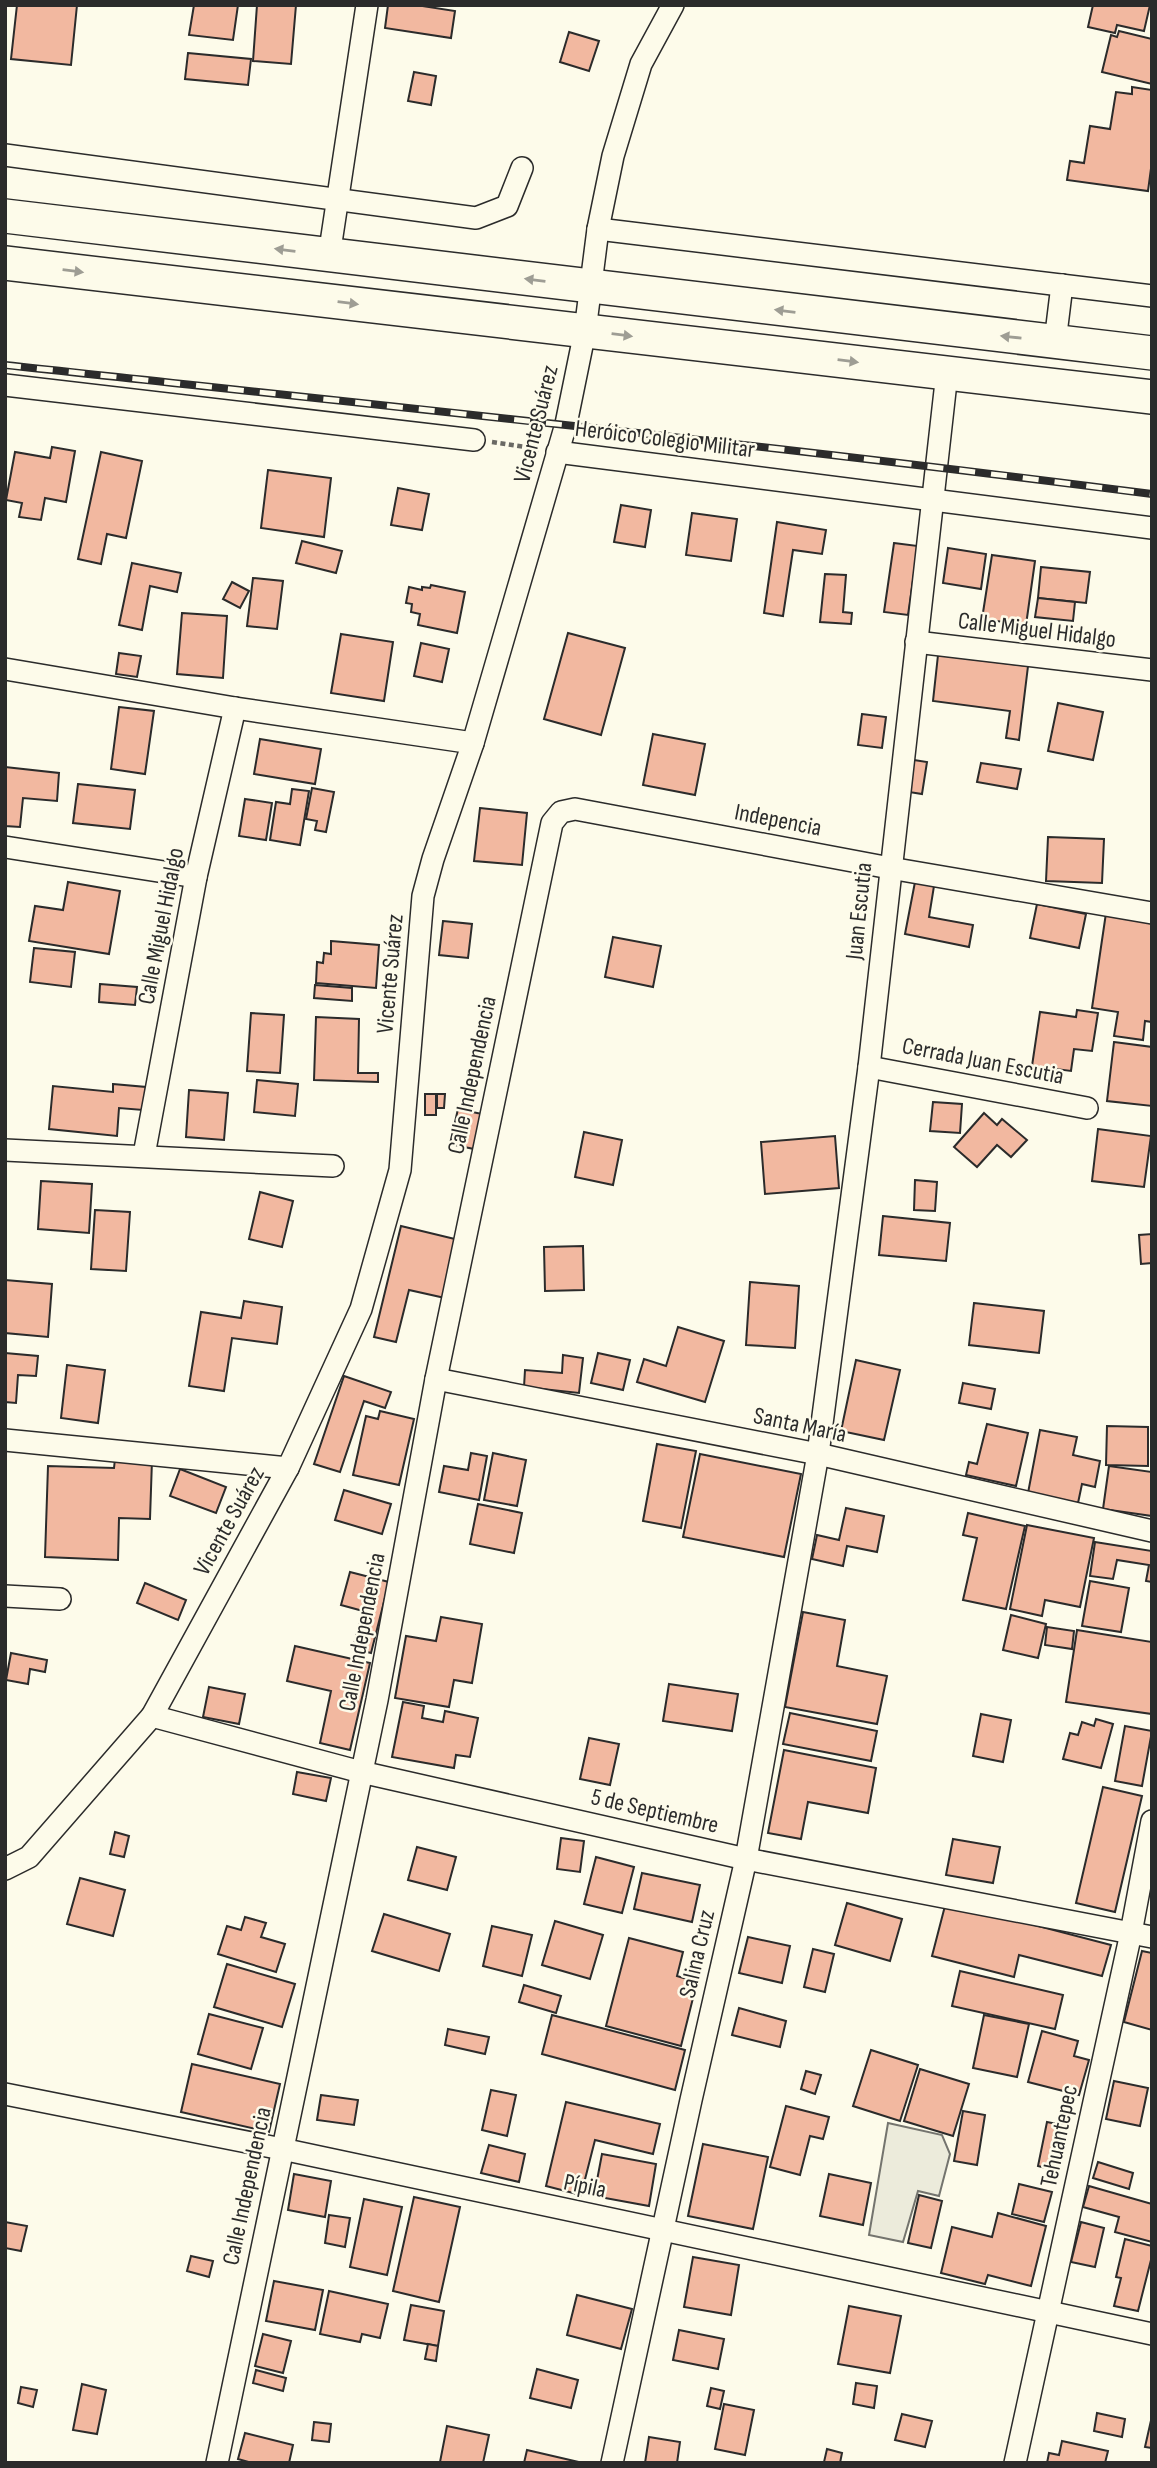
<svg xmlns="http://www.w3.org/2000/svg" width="1157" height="2468" font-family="'Sofia Sans Condensed',sans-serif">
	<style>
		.green { fill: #ecebdb; stroke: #74746e; stroke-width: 2 }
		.building { fill: #f2b8a0; stroke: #2b2b2b; stroke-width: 2 }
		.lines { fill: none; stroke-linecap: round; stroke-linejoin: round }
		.street-casing { stroke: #2b2b2b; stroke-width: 24 }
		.primary-casing { stroke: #2b2b2b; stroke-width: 36 }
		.path { stroke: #6a6964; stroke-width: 4.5; stroke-dasharray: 5 3.5; stroke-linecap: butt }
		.street { stroke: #fdfbea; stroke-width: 21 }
		.primary { stroke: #fdfbea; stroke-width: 33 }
		.rail-casing { stroke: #2b2b2b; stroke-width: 8 }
		.rail { stroke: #fdfbea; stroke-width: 5; stroke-dasharray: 16; stroke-linecap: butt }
		.oneway { fill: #9e9d94 }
		.labels { text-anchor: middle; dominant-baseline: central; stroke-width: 5; stroke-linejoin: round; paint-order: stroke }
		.street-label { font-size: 24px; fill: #2b2b2b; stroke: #fdfbea }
	</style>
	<rect width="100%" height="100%" fill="#fdfbea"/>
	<polygon class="green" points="888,2123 942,2135 950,2154 939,2196 918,2191 903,2242 869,2235"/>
	<g class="building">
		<polygon points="17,5 77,5 71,65 11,59"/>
		<polygon points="194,5 238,5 233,40 189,35"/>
		<polygon points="257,5 296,5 291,64 253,61"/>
		<polygon points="388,5 416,5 455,11 451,38 385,28"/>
		<polygon points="1093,5 1150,5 1144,31 1117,25 1115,33 1088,27"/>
		<polygon points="1119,31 1152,39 1152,84 1102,72 1111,35 1117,37"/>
		<polygon points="569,32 599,41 589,71 560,62"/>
		<polygon points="188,53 251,59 248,85 185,79"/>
		<polygon points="414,72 436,76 431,105 408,101"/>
		<polygon points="1132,87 1152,90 1152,161 1148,191 1067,180 1070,161 1084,163 1090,126 1110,129 1116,92 1132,94"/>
		<polygon points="52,447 75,451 66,502 45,498 41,520 19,517 22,503 6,500 15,452 50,458"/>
		<polygon points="101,452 142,461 126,538 107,534 101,564 78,559"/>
		<polygon points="268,470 331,478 324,537 261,528"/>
		<polygon points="398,488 429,494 422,530 391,525"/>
		<polygon points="621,505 651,510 645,547 614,542"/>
		<polygon points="692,513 737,519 731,561 686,555"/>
		<polygon points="777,522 826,530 822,554 793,550 783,616 764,613"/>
		<polygon points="302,541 342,551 336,573 296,563"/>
		<polygon points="894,543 918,546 908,615 884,612"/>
		<polygon points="948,548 986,554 981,589 943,583"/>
		<polygon points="992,555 1035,561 1026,625 982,619"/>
		<polygon points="132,563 181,573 177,592 150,586 142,630 119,625"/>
		<polygon points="1041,567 1090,572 1086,603 1038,598"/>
		<polygon points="825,574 846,575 843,612 852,613 851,624 820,622"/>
		<polygon points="253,578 283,581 277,629 247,626"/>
		<polygon points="232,582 249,591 240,608 223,599"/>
		<polygon points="431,585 465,592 457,633 418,625 420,614 411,612 412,604 406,603 409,587 422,590 422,587 430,588"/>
		<polygon points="1038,598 1075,602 1073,621 1035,617"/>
		<polygon points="182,613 227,616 223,678 177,674"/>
		<polygon points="568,633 625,648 601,735 544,719"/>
		<polygon points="341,634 393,642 384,701 331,693"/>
		<polygon points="421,643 449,649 442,682 414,676"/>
		<polygon points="119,653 141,656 137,677 116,674"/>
		<polygon points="938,655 1028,666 1019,740 1006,738 1010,711 933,701"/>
		<polygon points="1058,703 1103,712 1093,760 1048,751"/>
		<polygon points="119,707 154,711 145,774 111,769"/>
		<polygon points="862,714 886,717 882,748 858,745"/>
		<polygon points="653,734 705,744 695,795 643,785"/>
		<polygon points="260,739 321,749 315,784 254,774"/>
		<polygon points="914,760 927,762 922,794 909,792"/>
		<polygon points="981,763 1021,769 1017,789 977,782"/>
		<polygon points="5,767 59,773 57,801 23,798 20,827 5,826"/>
		<polygon points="78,784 135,790 130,829 73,823"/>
		<polygon points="312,788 334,792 326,832 315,830 317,821 306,819"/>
		<polygon points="292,789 309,791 300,845 270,840 276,802 290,804"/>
		<polygon points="245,799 272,803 266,840 239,836"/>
		<polygon points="480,808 527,813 522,865 474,861"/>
		<polygon points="1048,837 1104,839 1102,883 1046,881"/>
		<polygon points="68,882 120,891 109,954 29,941 35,906 63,910"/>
		<polygon points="915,882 934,886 929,917 973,925 969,947 905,934"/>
		<polygon points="1037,904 1086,914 1079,948 1030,938"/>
		<polygon points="1106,913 1152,920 1152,1022 1145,1021 1143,1040 1114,1036 1118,1012 1092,1008"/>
		<polygon points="443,921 472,924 468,958 439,955"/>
		<polygon points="613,937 661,946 653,987 605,977"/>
		<polygon points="331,941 379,945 376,988 316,983 317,962 323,963 324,953 331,954"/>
		<polygon points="34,948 75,952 71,987 30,982"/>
		<polygon points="100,984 137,987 135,1005 99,1002"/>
		<polygon points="315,985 352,988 352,1001 314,998"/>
		<polygon points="1077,1010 1098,1013 1092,1051 1074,1049 1071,1071 1032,1066 1040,1012 1076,1017"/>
		<polygon points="251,1013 284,1015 280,1073 247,1071"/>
		<polygon points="316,1017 359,1019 358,1073 378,1073 378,1082 314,1080"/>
		<polygon points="1114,1042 1152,1047 1152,1106 1107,1101"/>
		<polygon points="257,1080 298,1084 295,1116 254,1112"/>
		<polygon points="113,1084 146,1087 143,1110 119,1108 117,1136 49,1129 53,1086 113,1092"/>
		<polygon points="189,1090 228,1093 224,1140 186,1137"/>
		<rect x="425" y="1094" width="11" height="21"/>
		<polygon points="437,1094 445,1094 444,1108 437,1108"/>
		<polygon points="933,1102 962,1104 960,1133 930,1131"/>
		<polygon points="458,1109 482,1114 474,1149 450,1144"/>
		<polygon points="984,1113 997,1125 1002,1119 1027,1140 1011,1157 997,1145 977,1167 954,1147"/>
		<polygon points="1098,1129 1151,1136 1144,1187 1092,1181"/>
		<polygon points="584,1132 622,1140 613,1185 575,1177"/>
		<polygon points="835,1136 839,1188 765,1194 761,1142"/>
		<polygon points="915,1180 937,1182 935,1211 914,1210"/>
		<polygon points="41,1181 92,1184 89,1233 38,1229"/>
		<polygon points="260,1192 293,1201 282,1247 249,1239"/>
		<polygon points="95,1210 130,1212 126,1271 91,1269"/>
		<polygon points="883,1216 950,1223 946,1261 879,1255"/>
		<polygon points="401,1226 459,1240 445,1298 409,1290 396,1342 374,1337"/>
		<polygon points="1152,1234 1152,1263 1141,1264 1139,1235"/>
		<polygon points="583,1246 584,1290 545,1291 544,1247"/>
		<polygon points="5,1280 52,1284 48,1337 5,1333"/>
		<polygon points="750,1282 799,1286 795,1348 746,1345"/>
		<polygon points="244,1301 282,1307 277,1344 232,1338 224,1391 189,1386 201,1312 241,1318"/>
		<polygon points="974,1303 1044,1311 1039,1353 969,1345"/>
		<polygon points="678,1327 724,1341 705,1402 637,1382 644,1359 666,1366"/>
		<polygon points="5,1353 38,1356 36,1376 18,1375 16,1403 5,1402"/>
		<polygon points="598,1353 630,1360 623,1390 591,1383"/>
		<polygon points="563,1355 583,1358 579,1393 524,1387 525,1370 562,1373"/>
		<polygon points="856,1360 900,1370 884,1440 841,1431"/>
		<polygon points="67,1365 105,1370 98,1423 61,1418"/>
		<polygon points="344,1376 391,1392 385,1408 364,1401 340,1472 314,1464"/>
		<polygon points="963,1383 995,1389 991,1409 959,1403"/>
		<polygon points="380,1411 414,1419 399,1485 353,1475 366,1416 378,1419"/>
		<polygon points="987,1424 1028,1433 1016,1486 966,1475 969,1462 977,1464"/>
		<polygon points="1107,1426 1148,1427 1148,1466 1106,1465"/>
		<polygon points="1040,1430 1077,1437 1073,1455 1100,1461 1095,1487 1082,1484 1078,1503 1028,1493"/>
		<polygon points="657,1444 696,1451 681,1528 643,1521"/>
		<polygon points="471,1453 487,1456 479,1500 439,1492 444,1466 468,1470"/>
		<polygon points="493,1453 526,1460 517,1506 484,1500"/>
		<polygon points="700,1454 801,1474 784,1557 683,1537"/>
		<polygon points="115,1459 152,1460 150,1519 119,1518 118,1560 45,1557 48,1466 114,1468"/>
		<polygon points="1109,1466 1152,1472 1152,1516 1103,1509"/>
		<polygon points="180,1469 226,1487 216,1513 170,1496"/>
		<polygon points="344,1490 391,1504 382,1534 335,1520"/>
		<polygon points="478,1504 522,1513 514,1553 470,1544"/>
		<polygon points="846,1508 884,1516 877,1552 847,1546 843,1566 812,1559 817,1535 839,1540"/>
		<polygon points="968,1513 1025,1526 1006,1609 963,1600 977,1538 963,1535"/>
		<polygon points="1027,1525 1094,1538 1080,1607 1045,1600 1042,1616 1010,1609"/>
		<polygon points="1095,1542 1152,1551 1152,1582 1146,1581 1149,1565 1117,1560 1113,1579 1090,1576"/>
		<polygon points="350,1572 389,1582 371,1653 353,1648 363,1611 341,1605"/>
		<polygon points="1090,1581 1129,1588 1121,1632 1082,1626"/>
		<polygon points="145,1583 186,1600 178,1620 137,1603"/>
		<polygon points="803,1612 845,1620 837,1666 887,1676 877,1724 785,1707"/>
		<polygon points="1011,1615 1046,1624 1038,1658 1003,1650"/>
		<polygon points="441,1617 482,1624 472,1683 454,1680 449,1707 395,1698 406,1636 436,1641"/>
		<polygon points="1047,1627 1074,1631 1072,1649 1045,1645"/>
		<polygon points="1077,1630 1152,1642 1152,1714 1066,1702"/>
		<polygon points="295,1646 370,1663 350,1750 320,1743 331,1691 287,1681"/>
		<polygon points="11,1653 47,1660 45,1672 30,1669 28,1684 6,1680"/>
		<polygon points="669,1684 738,1694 732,1731 663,1721"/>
		<polygon points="209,1687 245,1694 239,1724 203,1717"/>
		<polygon points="403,1702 424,1706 422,1718 443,1722 445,1711 478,1718 470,1757 456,1755 454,1768 392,1757"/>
		<polygon points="790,1713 877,1731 871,1761 783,1744"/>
		<polygon points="981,1714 1011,1720 1003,1762 973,1756"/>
		<polygon points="1096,1719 1113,1724 1101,1768 1063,1759 1070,1733 1078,1735 1082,1722 1094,1726"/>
		<polygon points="1125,1726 1152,1731 1142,1786 1115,1781"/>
		<polygon points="589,1738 619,1744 610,1785 580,1779"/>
		<polygon points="784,1750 876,1768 868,1813 808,1802 801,1839 768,1833"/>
		<polygon points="297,1772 331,1778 326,1801 293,1794"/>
		<polygon points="1103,1787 1142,1796 1115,1912 1076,1903"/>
		<polygon points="115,1832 129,1836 124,1857 110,1854"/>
		<polygon points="561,1838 584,1841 580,1872 557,1869"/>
		<polygon points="953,1839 1000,1847 993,1883 946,1875"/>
		<polygon points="417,1847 456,1857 447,1890 408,1880"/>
		<polygon points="596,1857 634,1867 622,1913 584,1904"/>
		<polygon points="642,1873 700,1885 692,1922 634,1909"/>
		<polygon points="80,1878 125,1890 113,1936 67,1924"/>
		<polygon points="946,1902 1111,1945 1102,1976 1019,1955 1014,1977 932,1956"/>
		<polygon points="847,1903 902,1919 890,1961 835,1945"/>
		<polygon points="384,1914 450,1934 439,1971 372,1951"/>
		<polygon points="245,1917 266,1923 261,1937 285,1944 276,1972 218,1954 227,1926 241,1930"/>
		<polygon points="555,1921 603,1935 590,1979 542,1965"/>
		<polygon points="492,1926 532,1935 522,1976 483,1966"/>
		<polygon points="748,1937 790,1946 782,1983 739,1973"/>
		<polygon points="629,1938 683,1952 677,1976 697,1982 681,2046 606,2026"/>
		<polygon points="813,1949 834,1954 825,1992 804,1987"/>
		<polygon points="1142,1951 1152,1953 1152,2030 1124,2022"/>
		<polygon points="227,1964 295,1984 282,2027 214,2007"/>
		<polygon points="960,1971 1063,1995 1055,2029 952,2006"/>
		<polygon points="524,1985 561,1996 556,2013 519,2002"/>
		<polygon points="739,2008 786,2021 780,2047 732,2035"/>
		<polygon points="209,2014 263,2028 251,2069 198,2054"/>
		<polygon points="552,2015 685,2050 675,2090 542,2054"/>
		<polygon points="984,2015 1029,2024 1017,2077 973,2068"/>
		<polygon points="448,2029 489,2037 485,2054 445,2045"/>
		<polygon points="1042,2031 1078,2041 1074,2056 1089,2060 1079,2095 1028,2082"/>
		<polygon points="871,2050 918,2065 900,2121 853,2106"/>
		<polygon points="192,2064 280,2084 269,2132 181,2112"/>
		<polygon points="920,2069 969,2084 953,2136 904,2121"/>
		<polygon points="806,2071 821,2075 815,2094 801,2089"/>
		<polygon points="1114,2081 1148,2088 1140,2126 1106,2119"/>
		<polygon points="491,2090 516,2095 507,2136 482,2130"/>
		<polygon points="321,2095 358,2100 354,2125 317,2120"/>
		<polygon points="566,2102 660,2124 653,2154 595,2140 581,2195 546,2186"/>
		<polygon points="786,2106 829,2117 823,2139 810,2136 800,2175 770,2167"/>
		<polygon points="963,2111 985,2115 977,2165 954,2161"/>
		<polygon points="1047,2122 1067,2126 1057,2171 1038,2166"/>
		<polygon points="703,2144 768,2157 753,2229 688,2216"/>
		<polygon points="489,2145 525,2154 519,2182 481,2173"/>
		<polygon points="602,2154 656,2164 649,2206 594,2196"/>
		<polygon points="1098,2162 1133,2173 1129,2189 1093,2178"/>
		<polygon points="294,2174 331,2181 325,2217 288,2210"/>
		<polygon points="829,2174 871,2183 863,2225 820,2216"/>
		<polygon points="1019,2184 1052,2192 1044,2222 1012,2214"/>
		<polygon points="1089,2186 1152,2204 1152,2242 1115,2232 1119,2217 1083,2207"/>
		<polygon points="919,2195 942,2201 931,2248 908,2243"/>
		<polygon points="414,2197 460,2207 439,2302 393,2291"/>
		<polygon points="364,2199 402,2207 387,2275 350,2267"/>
		<polygon points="998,2213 1046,2226 1031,2286 988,2275 985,2284 941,2273 952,2227 992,2237"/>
		<polygon points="329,2215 350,2218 345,2247 325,2243"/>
		<polygon points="5,2222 27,2226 21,2251 5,2248"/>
		<polygon points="1081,2222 1104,2228 1095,2267 1071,2262"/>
		<polygon points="1125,2239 1152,2246 1152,2256 1138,2311 1114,2306 1121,2278 1116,2277"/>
		<polygon points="191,2256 213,2261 209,2277 187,2271"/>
		<polygon points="693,2257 739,2265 731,2315 684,2307"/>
		<polygon points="274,2281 323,2290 315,2330 266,2321"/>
		<polygon points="329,2291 388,2304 380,2338 362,2334 360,2342 320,2334"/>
		<polygon points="577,2295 632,2309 621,2349 567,2335"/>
		<polygon points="411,2305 444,2311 438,2346 404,2340"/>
		<polygon points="849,2306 901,2316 890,2373 838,2364"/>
		<polygon points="679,2330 724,2339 718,2369 673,2360"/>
		<polygon points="263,2334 291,2341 283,2373 255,2366"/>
		<polygon points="428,2344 438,2346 436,2361 425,2359"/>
		<polygon points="537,2369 578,2380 571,2408 530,2398"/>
		<polygon points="256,2370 286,2378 283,2391 253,2383"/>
		<polygon points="856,2383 877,2386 874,2408 853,2404"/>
		<polygon points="82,2384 106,2390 97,2434 73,2430"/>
		<polygon points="21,2387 37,2390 33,2407 18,2403"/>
		<polygon points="711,2388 724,2391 720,2409 707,2406"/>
		<polygon points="724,2404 754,2410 745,2455 715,2449"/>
		<polygon points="1097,2413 1125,2419 1122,2437 1094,2431"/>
		<polygon points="902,2414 932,2421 925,2447 895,2440"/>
		<polygon points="1152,2416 1152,2448 1145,2447"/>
		<polygon points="314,2422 331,2424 329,2442 312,2440"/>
		<polygon points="447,2426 489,2435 483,2463 440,2462"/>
		<polygon points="245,2433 293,2445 289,2463 252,2463 238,2459"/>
		<polygon points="649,2437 680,2442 677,2463 645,2463"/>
		<polygon points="1062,2441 1108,2451 1105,2463 1047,2463 1049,2453 1059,2455"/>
		<polygon points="827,2449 842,2453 840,2463 824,2462"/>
		<polygon points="527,2450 583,2463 524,2463"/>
	</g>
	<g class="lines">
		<defs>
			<g id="street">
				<polyline points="5,155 476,218 507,206 522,168"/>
				<polyline points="598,229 1152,296"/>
				<polyline points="329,256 367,5"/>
				<polyline points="1055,342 1062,285"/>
				<polyline points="5,385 474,440"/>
				<polyline points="557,452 1152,528"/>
				<polyline points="916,642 1152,670"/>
				<polyline points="5,669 235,708 473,743"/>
				<polyline points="5,847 196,877"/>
				<polyline points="869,1067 1087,1108"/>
				<polyline points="5,1150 333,1166"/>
				<polyline points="144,1155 196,877 235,708"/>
				<polyline points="436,1379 818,1454 1152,1531"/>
				<polyline points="5,1440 288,1468"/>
				<polyline points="5,1596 60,1599"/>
				<polyline points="152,1716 361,1772 746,1859 1152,1937"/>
				<polyline points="5,1869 29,1857 152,1716 288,1468 361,1309 400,1170 423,896 433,859 473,743 566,424 585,331 598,229 613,156 641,64 673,5"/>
				<polyline points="5,2094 282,2149 1152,2334"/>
				<polyline points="217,2463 377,1700 436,1379 552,823 561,812 575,809 890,868 1152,913"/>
				<polyline points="612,2463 691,2100 746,1859 818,1454 869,1067 947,373"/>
				<polyline points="1015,2463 1131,1933 1152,1821"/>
			</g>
			<g id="primary">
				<polyline points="5,216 1152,353"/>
				<polyline points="5,263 1152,397"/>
			</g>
		</defs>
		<use href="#street" class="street-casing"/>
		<use href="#primary" class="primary-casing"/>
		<polyline class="path" points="492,442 539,449"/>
		<use href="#street" class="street"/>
		<use href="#primary" class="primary"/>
		<defs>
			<path id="rail" d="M5,365C388,406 770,445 1152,494"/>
		</defs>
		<use href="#rail" class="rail-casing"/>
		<use href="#rail" class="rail"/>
	</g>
	<defs><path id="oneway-solid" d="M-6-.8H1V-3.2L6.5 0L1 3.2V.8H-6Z" transform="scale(1.75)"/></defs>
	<g class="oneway">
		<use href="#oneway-solid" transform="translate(285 250) rotate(-173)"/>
		<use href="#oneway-solid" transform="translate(73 271) rotate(7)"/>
		<use href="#oneway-solid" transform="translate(535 280) rotate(-173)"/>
		<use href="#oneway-solid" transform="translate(348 303) rotate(7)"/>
		<use href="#oneway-solid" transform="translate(785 311) rotate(-173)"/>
		<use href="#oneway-solid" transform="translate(622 335) rotate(7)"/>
		<use href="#oneway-solid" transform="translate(1011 337) rotate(-174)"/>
		<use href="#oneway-solid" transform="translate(848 361) rotate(7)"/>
	</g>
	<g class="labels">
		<g class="street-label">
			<text transform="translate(536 424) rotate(-76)">Vicente Suárez</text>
			<text transform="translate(665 439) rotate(7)">Heróico Colegio Militar</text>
			<text transform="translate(1037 630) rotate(7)">Calle Miguel Hidalgo</text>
			<text transform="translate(778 820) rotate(11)">Indepencia</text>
			<text transform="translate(859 911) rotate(-84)">Juan Escutia</text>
			<text transform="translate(161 926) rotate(-79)">Calle Miguel Hidalgo</text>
			<text transform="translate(390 974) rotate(-85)">Vicente Suárez</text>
			<text transform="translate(983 1061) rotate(11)">Cerrada Juan Escutia</text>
			<text transform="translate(472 1075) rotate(-78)">Calle Independencia</text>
			<text transform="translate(800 1425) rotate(12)">Santa María</text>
			<text transform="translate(229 1521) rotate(-61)">Vicente Suárez</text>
			<text transform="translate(362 1632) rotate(-79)">Calle Independencia</text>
			<text transform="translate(655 1811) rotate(13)">5 de Septiembre</text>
			<text transform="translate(697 1954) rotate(-77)">Salina Cruz</text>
			<text transform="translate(1059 2136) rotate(-78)">Tehuantepec</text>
			<text transform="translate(247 2186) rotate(-78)">Calle Independencia</text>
			<text transform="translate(585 2186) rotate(12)">Pípila</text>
		</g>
	</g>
	<rect width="1157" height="2468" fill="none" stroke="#2b2b2b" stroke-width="14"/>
</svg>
